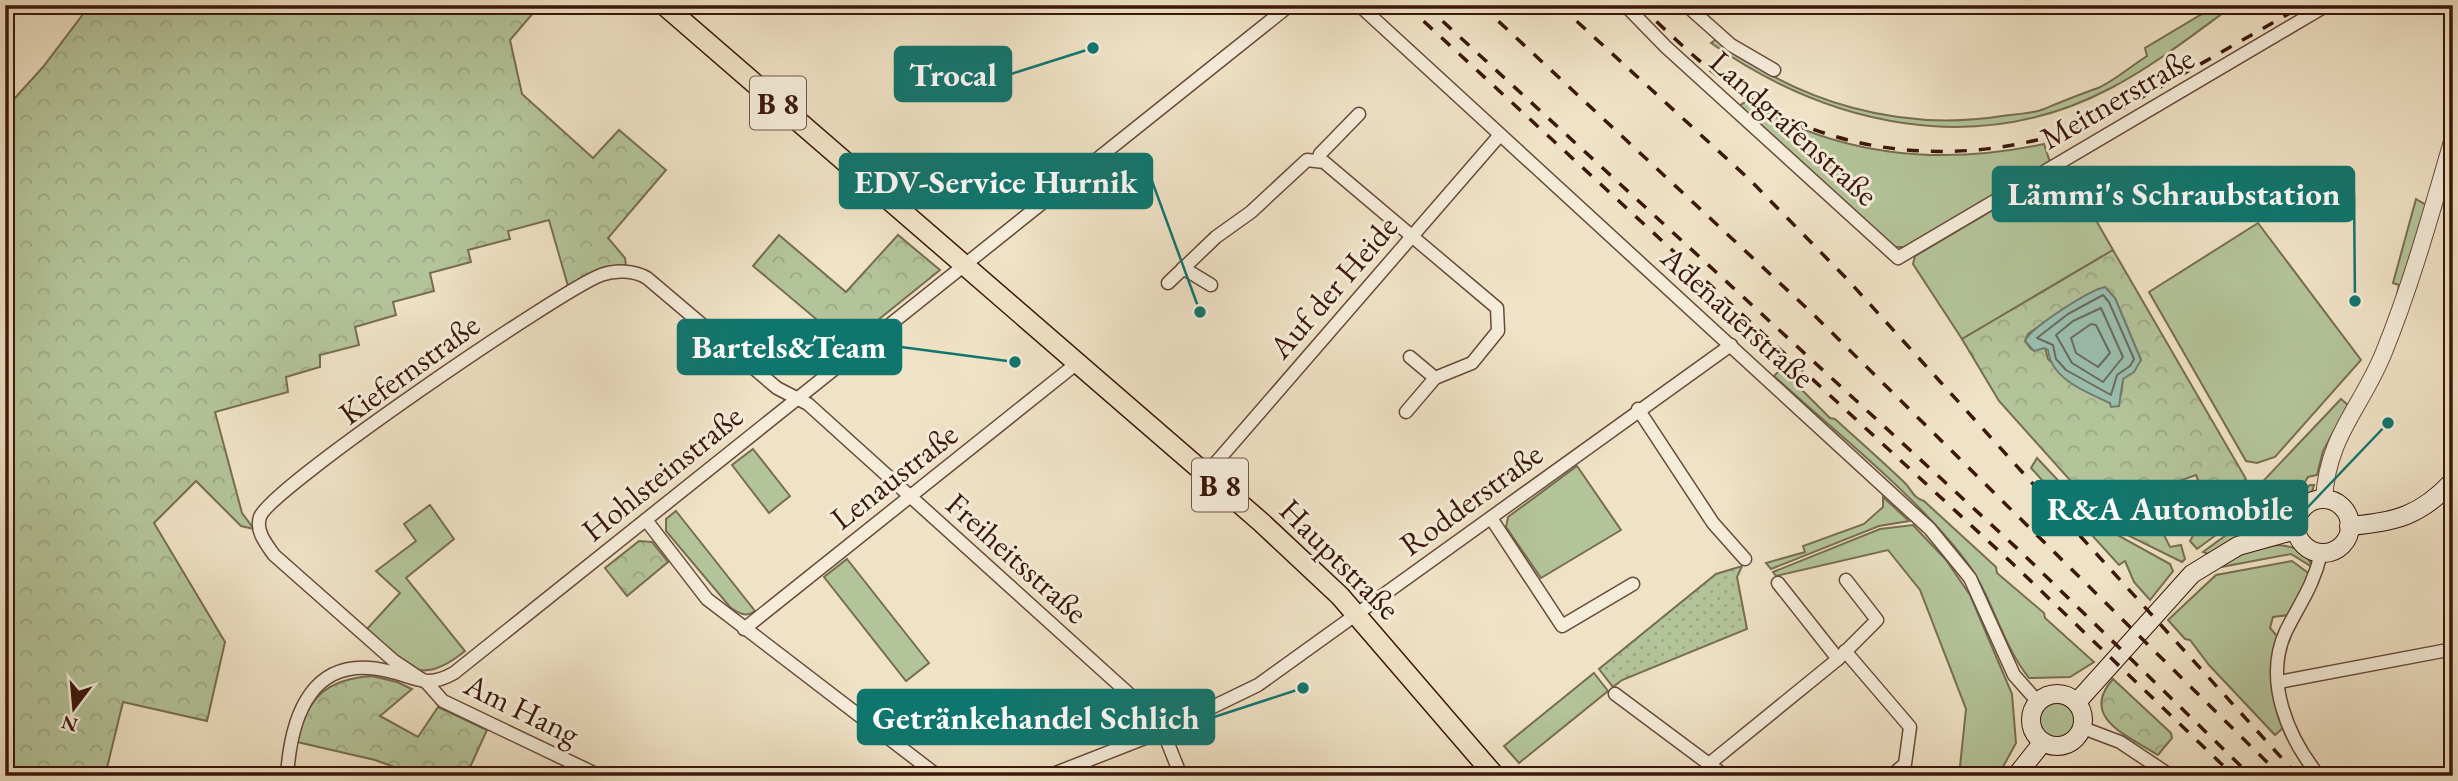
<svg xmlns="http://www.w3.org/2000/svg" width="2458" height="781" font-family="'EB Garamond',serif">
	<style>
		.grass { fill: #b4c49a; stroke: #776e52; stroke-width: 2 }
		.forest { fill: url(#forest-crowns); stroke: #776e52; stroke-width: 2; fill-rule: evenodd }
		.park { fill: url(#park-dots); stroke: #776e52; stroke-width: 2 }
		.water { fill: #9bbfb0; stroke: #747c6e; stroke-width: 2 }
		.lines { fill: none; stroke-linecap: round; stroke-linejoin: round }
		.shore { stroke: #6a6b5d; stroke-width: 2 }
		.minor-casing { stroke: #684a39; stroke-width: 15 }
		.tertiary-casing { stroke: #684a39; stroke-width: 18 }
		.secondary-casing { stroke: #3a170a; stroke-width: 20 }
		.primary-casing { stroke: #3a170a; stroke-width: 22 }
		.minor { stroke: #f5ecda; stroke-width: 12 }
		.tertiary { stroke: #f5ecda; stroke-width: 16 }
		.secondary { stroke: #f5ecda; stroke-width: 18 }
		.primary { stroke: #f0e2c6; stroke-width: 19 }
		.rail { stroke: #3a170a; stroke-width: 3.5; stroke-dasharray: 12 12; stroke-linecap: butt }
		.labels { text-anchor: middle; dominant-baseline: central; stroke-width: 6; stroke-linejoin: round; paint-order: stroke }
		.shield { fill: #f5ecda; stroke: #725748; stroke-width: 2 }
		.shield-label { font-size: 30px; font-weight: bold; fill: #3a170a }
		.street-label { font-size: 32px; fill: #3a170a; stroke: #f5ecda }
		.leader { fill: none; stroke: #0f766e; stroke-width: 2.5 }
		.callout-dot { fill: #0f766e; stroke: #f5ecda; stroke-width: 2.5 }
		.callout { fill: #0f766e; stroke: #0f766e; stroke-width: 2.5 }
		.callout-label { font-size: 33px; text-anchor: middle; font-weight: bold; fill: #fff }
	</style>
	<defs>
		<pattern id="forest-crowns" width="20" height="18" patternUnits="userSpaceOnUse" patternTransform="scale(1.75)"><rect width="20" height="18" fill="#b4c49a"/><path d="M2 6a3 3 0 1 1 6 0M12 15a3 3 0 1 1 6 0" fill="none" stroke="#9ca883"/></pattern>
		<pattern id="park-dots" width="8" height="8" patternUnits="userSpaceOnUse" patternTransform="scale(1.75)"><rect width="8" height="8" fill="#b4c49a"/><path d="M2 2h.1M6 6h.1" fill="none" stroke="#9ca883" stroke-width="1.8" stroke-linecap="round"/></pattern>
	</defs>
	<rect width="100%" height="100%" fill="#f0e2c6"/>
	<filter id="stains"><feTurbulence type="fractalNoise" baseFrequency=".00286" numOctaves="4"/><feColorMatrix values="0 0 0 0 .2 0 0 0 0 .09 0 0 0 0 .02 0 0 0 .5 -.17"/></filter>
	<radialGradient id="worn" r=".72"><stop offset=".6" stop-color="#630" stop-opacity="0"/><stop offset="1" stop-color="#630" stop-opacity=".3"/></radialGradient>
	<g class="grass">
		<path d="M2217,5H2234C2194,34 2155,65 2111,88C1977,159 1829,126 1711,43L1717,39C1797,103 1901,132 2002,116C2015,114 2032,114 2044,109C2061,102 2080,94 2098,88C2114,81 2131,66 2147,56L2145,48Z"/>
		<path d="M1747,101C1837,157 1941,166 2044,144L2050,162L1910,247H1895L1739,106Z"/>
		<polygon points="2050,176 2078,189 2113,250 1962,339 1913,264 1915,256"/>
		<polygon points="2416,199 2426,205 2396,300 2399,285 2393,283"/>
		<polygon points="2258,223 2361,360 2275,457 2257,463 2246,461 2149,292"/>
		<path d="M1781,369L1830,418L1835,419C1858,440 1882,461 1905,483C1912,490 1913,498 1924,501L1996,567L1997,573L2044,613L2045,618L2094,662L2070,677L2029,678C2001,643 1993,597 1966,561C1916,495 1836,433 1774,376Z"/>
		<path d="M2341,399L2348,405L2323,451L2317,475L2308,477C2292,507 2260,503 2236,521L2232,514Z"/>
		<polygon points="753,449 790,496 769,513 732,465"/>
		<polygon points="2037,458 2101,526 2170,564 2173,571 2150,600 2134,582 2125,561 2119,565 2031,468"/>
		<polygon points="1577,466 1621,530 1541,578 1506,527 1508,517"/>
		<polygon points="2310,485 2314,485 2312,492 2285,517 2232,539 2208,554 2203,552 2244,522 2285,508"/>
		<polygon points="1883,497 1909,521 1879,526 1771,569 1766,563 1805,552 1803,546 1864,524 1883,507"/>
		<path d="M430,505L454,539L406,578L465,651C417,690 405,664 367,629L400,593L376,571L416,541L404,524Z"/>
		<path d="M676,511L755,611C746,618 738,613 730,607L666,531V519Z"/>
		<polygon points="1913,525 1946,560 1970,595 2012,694 2016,743 1998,776 1959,776 1966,709 1920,590 1888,550 1776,576 1773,572 1880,529"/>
		<path d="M2277,545C2293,546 2307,550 2312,567L2291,554L2216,568L2246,552Z"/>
		<polygon points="847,559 929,663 906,681 824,577"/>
		<polygon points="2292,561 2311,575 2289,615 2273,617 2270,628 2278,637 2271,677 2283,728 2275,735 2209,665 2190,640 2185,639 2168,620 2216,575"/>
		<polygon points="1594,673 1608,691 1519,763 1504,746"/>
		<circle cx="2057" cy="720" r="20"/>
	</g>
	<g class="forest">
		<polygon points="90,5 540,5 510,40 522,94 593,158 619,130 666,170 608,238 625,258 626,265 604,267 568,286 549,220 508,231 510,239 468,250 471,262 430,273 434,291 393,302 396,315 355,327 359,345 320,355 320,367 286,377 288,392 215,412 242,513 254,529 241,526 196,481 154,523 225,642 207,721 123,702 105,776 5,776 5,109 43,67"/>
		<polygon points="779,235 846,292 898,235 940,270 847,345 753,266"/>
		<path d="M2113,250L2246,479C2230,493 2226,502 2235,521L2197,549L2190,541L2209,506L2196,475L2162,487L2151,509L2170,547L2181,545L2185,559L2182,562L2113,528L1999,401L1962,339ZM2105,287L2115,298L2141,360L2123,379L2121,395L2110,403L2077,386L2048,359L2045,348L2031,349L2025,341L2028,334L2065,308Z"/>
		<polygon points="639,541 652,542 668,562 627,596 605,568"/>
		<path d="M372,676L397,682L412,689L380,716L418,737L438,707L487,730L466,776H419L375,760L297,742C307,698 326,679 372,676Z"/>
		<path d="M2113,679L2171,733L2172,738L2158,755C2130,737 2078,718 2113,679Z"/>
	</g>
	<polygon class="park" points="1742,566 1737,577 1747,629 1622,680 1613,687 1599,669 1716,574"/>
	<path class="water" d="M2105,287L2115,298L2141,360L2134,372L2123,379L2119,406L2111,407L2110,403C2086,392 2051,379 2048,350L2044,348L2034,351L2025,341C2031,327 2090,290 2105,287Z"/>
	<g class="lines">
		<g class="shore">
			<polygon points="2103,295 2109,302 2134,359 2130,366 2117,375 2111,395 2066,370 2056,359 2053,345 2037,338 2068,314"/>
			<polygon points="2101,308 2123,357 2103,382 2072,363 2056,335 2073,321"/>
			<polygon points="2091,324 2096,325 2110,353 2098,367 2076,353 2071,338"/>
		</g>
		<defs>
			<g id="minor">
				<polyline points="1359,5 1930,529 1970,578 2014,675 2038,702"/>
				<polyline points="1625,5 1666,47 1898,258 2327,5"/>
				<polyline points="1686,5 1731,45 1774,70"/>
				<polyline points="1318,160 1320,154 1359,114"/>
				<polyline points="1183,268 1211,285"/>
				<polyline points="1168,283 1216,237 1251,212 1307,160 1324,162 1497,308 1498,331 1472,363 1435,378 1406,412"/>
				<polyline points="1410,357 1435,378"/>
				<polyline points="1638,409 1713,523 1745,559"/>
				<polyline points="1207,473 1499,136"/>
				<polyline points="1491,518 1562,626 1633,584"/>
				<polyline points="646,520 707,599 938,776"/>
				<polyline points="1778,583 1838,659 1877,620 1846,580"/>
				<polyline points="744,629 1076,364"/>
				<polyline points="1845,651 1910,727 1905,764 1891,776"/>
				<polyline points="2279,682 2453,649"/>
				<polyline points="1615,694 1725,776"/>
				<polyline points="2083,728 2120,742 2171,776"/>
				<polyline points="1709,764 1838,659"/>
				<path d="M287,776C291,715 312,653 388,671C416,677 426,689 454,673L1290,5"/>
				<path d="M600,776L443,701L427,683L394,661L274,555C267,545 255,531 260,517C269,489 561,290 601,275C615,270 634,270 647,278L777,388L808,404L1159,721L1181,776"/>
				<polyline points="1048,776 1163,731 1258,685 1731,345"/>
				<path d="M2319,776C2288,738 2263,680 2286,631C2300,603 2314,585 2321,553"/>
			</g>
			<path id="tertiary" d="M2324,500C2327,436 2362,407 2384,352C2412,283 2432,210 2453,138"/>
			<g id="secondary">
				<circle cx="2323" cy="526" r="27"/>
				<path d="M2349,526C2396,522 2420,516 2453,481"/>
				<circle cx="2057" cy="720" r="26"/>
				<polyline points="2077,702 2192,574 2238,546 2296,530"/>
				<polyline points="2016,776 2043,742"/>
			</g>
			<polyline id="primary" points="664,5 1261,522 1340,596 1495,776"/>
		</defs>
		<use href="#minor" class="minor-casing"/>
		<use href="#tertiary" class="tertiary-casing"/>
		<use href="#secondary" class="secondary-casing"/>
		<use href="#primary" class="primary-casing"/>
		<use href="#minor" class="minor"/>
		<use href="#tertiary" class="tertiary"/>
		<use href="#secondary" class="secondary"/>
		<use href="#primary" class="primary"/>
		<g class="rail">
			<polyline points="1406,5 2012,563 2234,776"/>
			<polyline points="1425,5 2020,551 2251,776"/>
			<polyline points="1481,5 1813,314 2281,776"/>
			<polyline points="1559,5 1749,179 1847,279 2298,776"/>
			<path d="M1639,5C1669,33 1698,62 1731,86C1844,166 1988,169 2111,115L2304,5"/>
		</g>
	</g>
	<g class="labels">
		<g class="shield">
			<rect x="750" y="76.5" width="56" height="53" rx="5"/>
			<rect x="1192" y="458.5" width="56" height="53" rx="5"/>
		</g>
		<g class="shield-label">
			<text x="778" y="103">B 8</text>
			<text x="1220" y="485">B 8</text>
		</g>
		<g class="street-label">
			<text transform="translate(2117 98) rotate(-30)">Meitnerstraße</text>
			<text transform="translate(1794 128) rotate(42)">Landgrafenstraße</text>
			<text transform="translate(1333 287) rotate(-49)">Auf der Heide</text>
			<text transform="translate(1738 317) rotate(42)">Adenauerstraße</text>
			<text transform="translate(409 369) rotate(-36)">Kiefernstraße</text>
			<text transform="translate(662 473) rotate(-39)">Hohlsteinstraße</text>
			<text transform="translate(894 476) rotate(-38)">Lenaustraße</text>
			<text transform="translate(1471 499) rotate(-36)">Rodderstraße</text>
			<text transform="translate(1017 558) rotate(42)">Freiheitsstraße</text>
			<text transform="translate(1340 559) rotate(45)">Hauptstraße</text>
			<text transform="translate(522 709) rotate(26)">Am Hang</text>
		</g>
	</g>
	<path class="leader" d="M1093 48L1011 74M1200 312L1152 181M2355 301L2354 194M1015 362L901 347M2388 423L2307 508M1303 688L1214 717"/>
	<g class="callout-dot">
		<circle cx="1093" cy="48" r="7"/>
		<circle cx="1200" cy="312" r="7"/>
		<circle cx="2355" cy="301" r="7"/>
		<circle cx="1015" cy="362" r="7"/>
		<circle cx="2388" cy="423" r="7"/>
		<circle cx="1303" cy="688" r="7"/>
	</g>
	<g class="callout">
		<rect x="895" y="47" width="116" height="54" rx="7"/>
		<rect x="840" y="154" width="312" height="54" rx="7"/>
		<rect x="1993" y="167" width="361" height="54" rx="7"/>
		<rect x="678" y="320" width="223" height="54" rx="7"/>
		<rect x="2033" y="481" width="274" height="54" rx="7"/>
		<rect x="858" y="690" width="356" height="54" rx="7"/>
	</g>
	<g class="callout-label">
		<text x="953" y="86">Trocal</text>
		<text x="996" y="193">EDV-Service Hurnik</text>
		<text x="2174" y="205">Lämmi's Schraubstation</text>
		<text x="789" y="358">Bartels&amp;Team</text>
		<text x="2170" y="520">R&amp;A Automobile</text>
		<text x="1036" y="729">Getränkehandel Schlich</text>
	</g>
	<rect width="2458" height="781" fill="none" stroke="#f0e2c6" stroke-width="28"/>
	<rect x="7" y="7" width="2444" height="767" fill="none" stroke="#3a170a" stroke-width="3.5"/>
	<rect x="14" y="14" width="2430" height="753" fill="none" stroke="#3a170a" stroke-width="2"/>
	<g transform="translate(74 708) rotate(196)" stroke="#f5ecda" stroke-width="5" paint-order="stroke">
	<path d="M0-5L12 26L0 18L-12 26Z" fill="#3a170a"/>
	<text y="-10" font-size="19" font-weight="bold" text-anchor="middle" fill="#3a170a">N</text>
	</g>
	<rect width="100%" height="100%" filter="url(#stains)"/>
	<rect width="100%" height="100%" fill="url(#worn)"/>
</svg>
